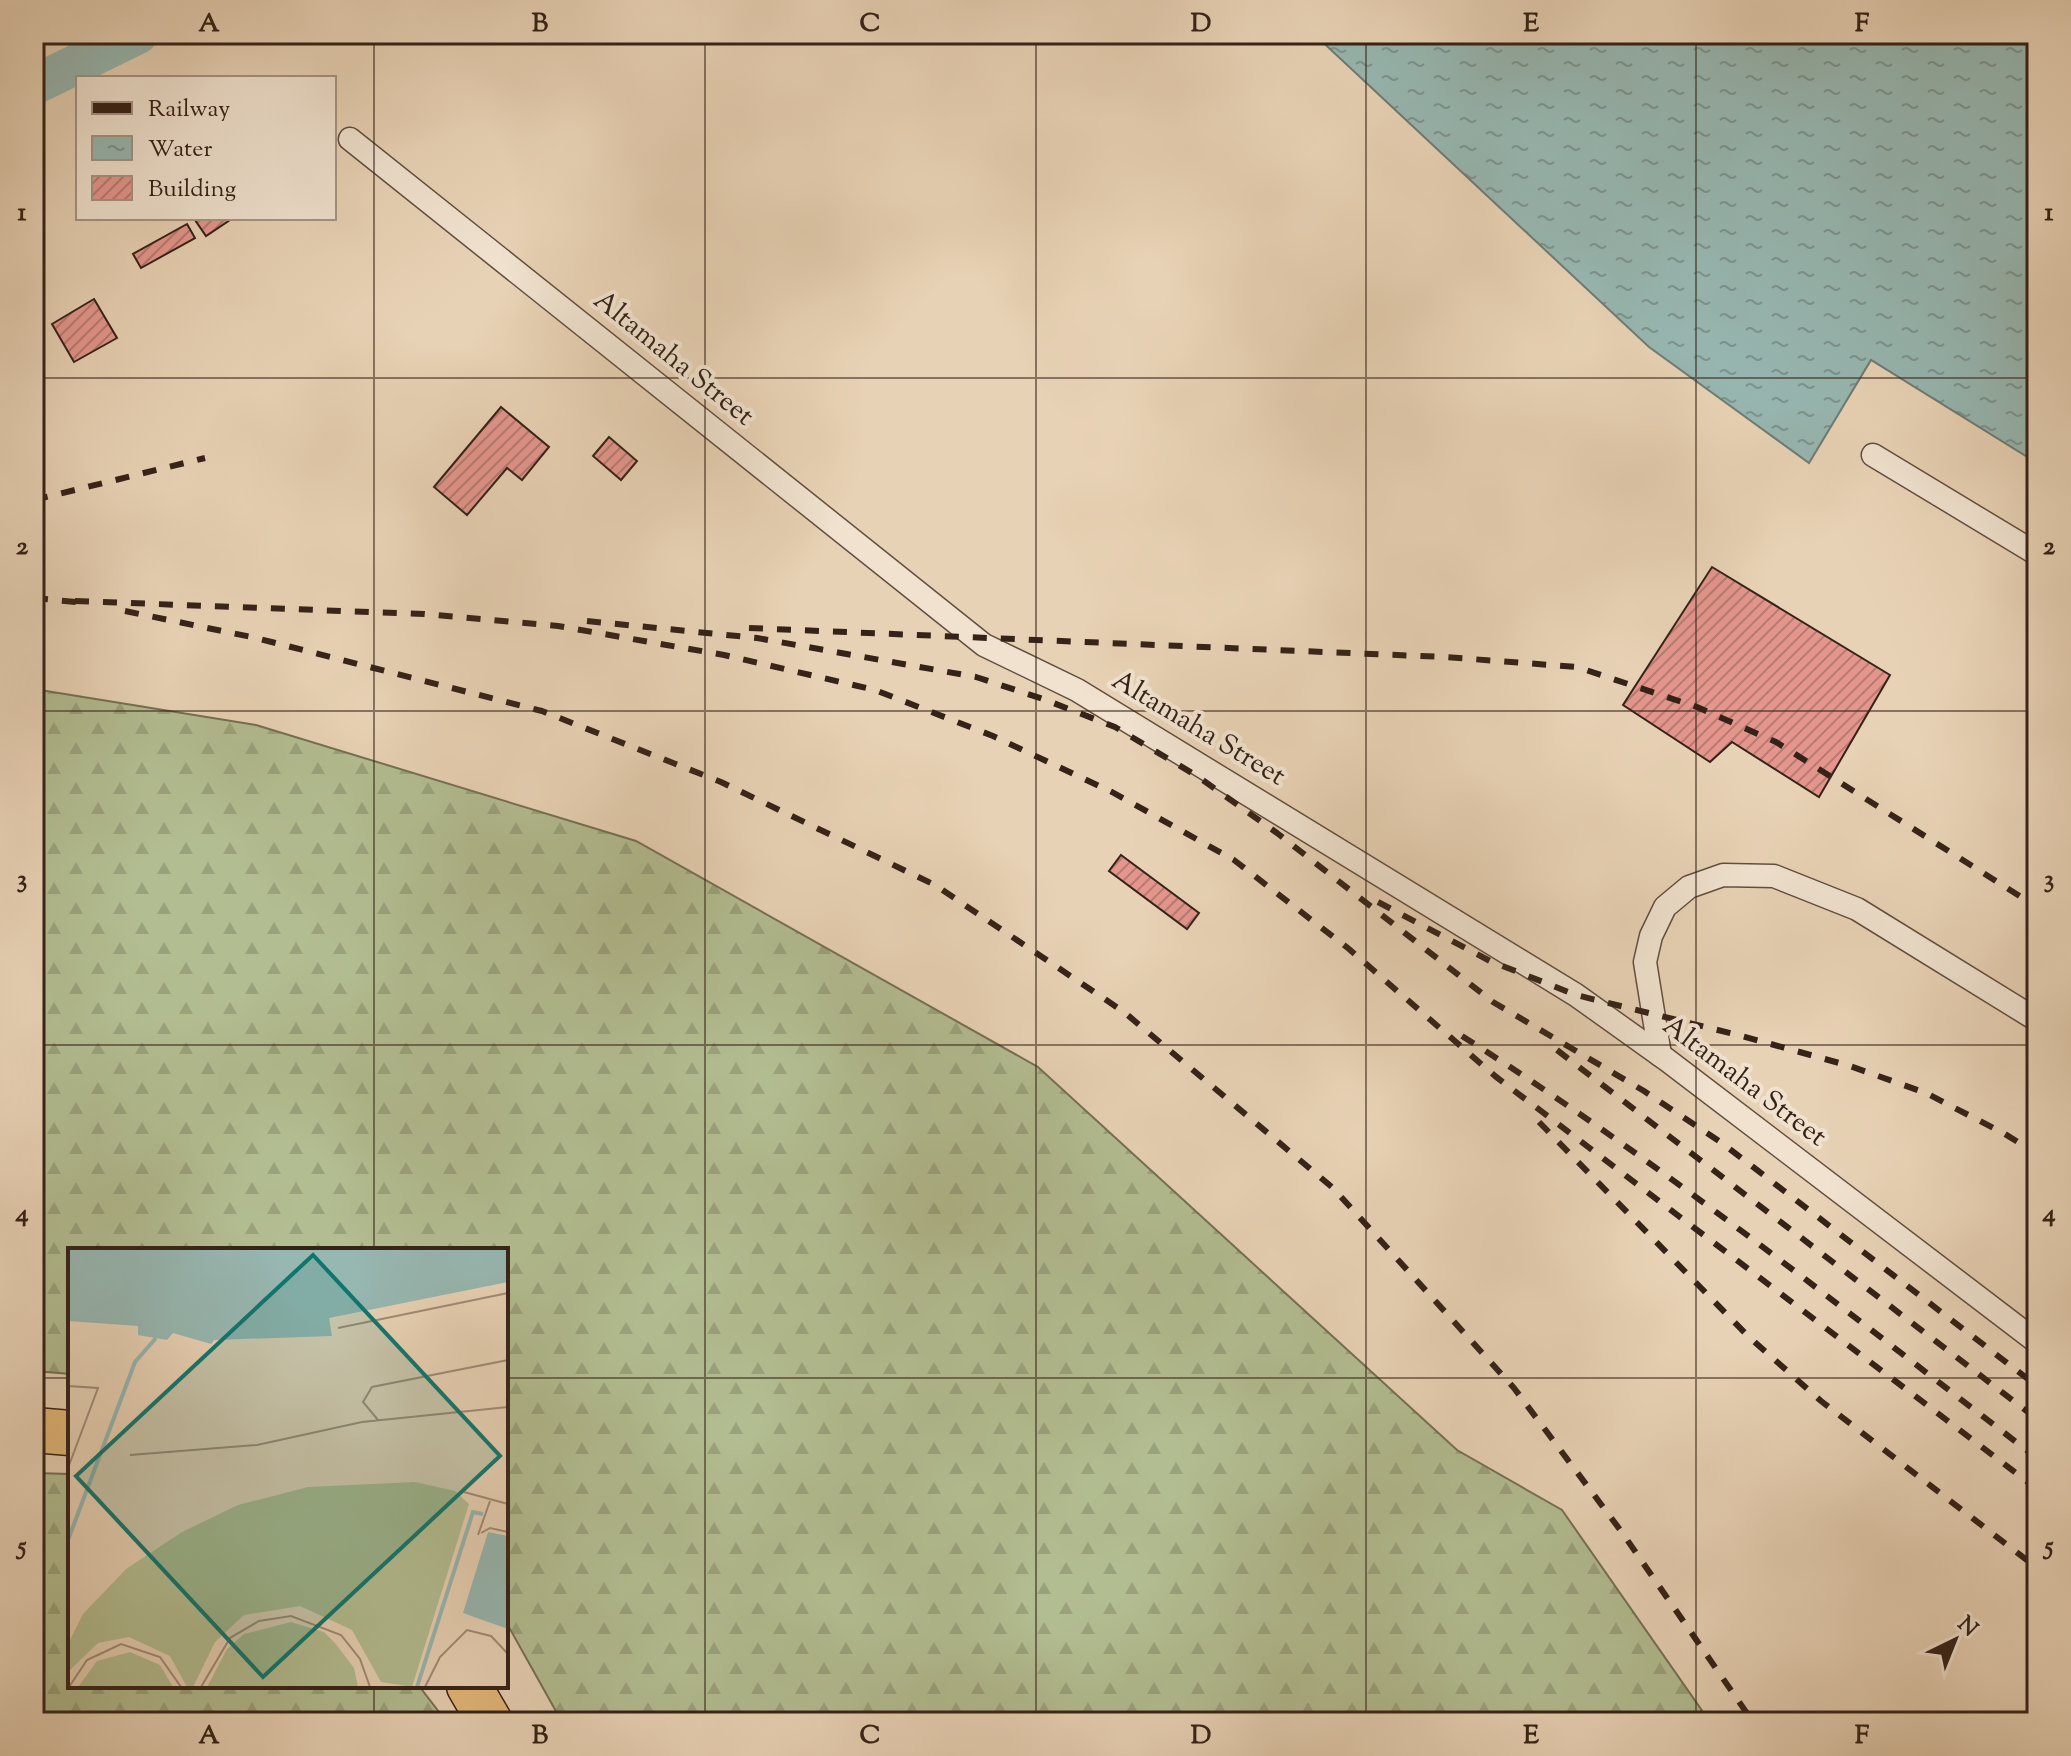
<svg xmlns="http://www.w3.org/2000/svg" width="2071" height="1756" font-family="'Sorts Mill Goudy',serif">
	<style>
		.forest { fill: url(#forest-firs); stroke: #747054; stroke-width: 2 }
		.water { fill: url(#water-ripples); stroke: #707b74; stroke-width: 2 }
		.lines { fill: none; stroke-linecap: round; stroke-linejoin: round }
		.canal { stroke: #97b7b1; stroke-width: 40 }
		.building { fill: url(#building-hatch); stroke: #352218; stroke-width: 2 }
		.lane-casing { stroke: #624e3f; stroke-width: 25 }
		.highway-casing { stroke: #352218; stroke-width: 47 }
		.lane { stroke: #f0e2cf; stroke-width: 22 }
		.highway { stroke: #e4b97a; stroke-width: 44 }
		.rail { stroke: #352218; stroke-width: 6; stroke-dasharray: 14 14; stroke-linecap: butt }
		.grid { fill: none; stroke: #352218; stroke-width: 2; stroke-opacity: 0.55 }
		.labels { text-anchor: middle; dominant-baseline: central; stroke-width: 8; stroke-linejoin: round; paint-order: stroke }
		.street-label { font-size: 28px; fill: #352218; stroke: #f0e2cf }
		.inset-river { fill: none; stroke: #97b7b1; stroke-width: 4 }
		.inset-road { fill: none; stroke: #a08c76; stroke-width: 2 }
		.view { fill: #0f766e; fill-opacity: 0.15; stroke: #0f766e; stroke-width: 4 }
		.inset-edge { fill: none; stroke: #352218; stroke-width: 4 }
		.neatline { fill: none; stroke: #352218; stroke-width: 3 }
		.grid-label { font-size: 26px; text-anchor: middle; font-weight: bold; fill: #352218 }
	</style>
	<defs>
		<pattern id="forest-firs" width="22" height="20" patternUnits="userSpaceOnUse" patternTransform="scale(2)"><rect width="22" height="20" fill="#b2bd91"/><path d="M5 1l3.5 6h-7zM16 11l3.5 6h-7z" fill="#9aa27c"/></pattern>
		<pattern id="water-ripples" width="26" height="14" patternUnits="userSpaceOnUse" patternTransform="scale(2)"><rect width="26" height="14" fill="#97b7b1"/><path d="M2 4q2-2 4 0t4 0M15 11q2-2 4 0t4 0" fill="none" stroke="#7c948f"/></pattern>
		<pattern id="building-hatch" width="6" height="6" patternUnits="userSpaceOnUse" patternTransform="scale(2)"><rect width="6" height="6" fill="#e4968d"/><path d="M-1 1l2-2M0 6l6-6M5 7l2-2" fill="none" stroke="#ba7a72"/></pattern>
	</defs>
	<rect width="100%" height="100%" fill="#e8d2b5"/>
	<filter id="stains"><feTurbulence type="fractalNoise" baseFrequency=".0025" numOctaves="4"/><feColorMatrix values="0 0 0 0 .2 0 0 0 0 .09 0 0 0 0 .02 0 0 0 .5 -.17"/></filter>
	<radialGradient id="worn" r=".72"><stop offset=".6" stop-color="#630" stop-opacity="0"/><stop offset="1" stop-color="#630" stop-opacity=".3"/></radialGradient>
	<g class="forest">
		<polygon points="34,689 256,725 636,841 1038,1067 1457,1450 1562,1510 1710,1722 562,1722 506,1622 506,1250 70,1250 70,1374 34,1371"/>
		<polygon points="34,1473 70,1474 70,1686 419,1686 439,1712 443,1722 34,1722"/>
	</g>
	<polygon class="water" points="1314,34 2037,34 2037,463 1871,360 1809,463 1649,347"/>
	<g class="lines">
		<polyline class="canal" points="34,85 138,34"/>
	</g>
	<g class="building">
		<polygon points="198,218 233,218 206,236 195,220"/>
		<polygon points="187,224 195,238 141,268 133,254"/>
		<polygon points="94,299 117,338 74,362 52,324"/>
		<polygon points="501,407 549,447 522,480 507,468 467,515 434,487"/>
		<polygon points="609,437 637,461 621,480 593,456"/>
		<polygon points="1712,567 1890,675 1819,797 1732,742 1710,762 1623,705"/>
		<polygon points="1121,855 1199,913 1187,929 1109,871"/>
	</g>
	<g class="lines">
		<defs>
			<g id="lane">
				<polyline points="350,139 984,645 1077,690 1576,995 1667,1060 2037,1342"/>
				<polyline points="1873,455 2037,554"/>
				<polyline points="1660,1055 1645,962 1651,936 1665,907 1689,887 1723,875 1774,876 1857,909 2037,1020"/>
			</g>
			<g id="highway">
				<polyline points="34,1430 70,1433"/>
				<polyline points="469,1686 490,1722"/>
			</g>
		</defs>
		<use href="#lane" class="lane-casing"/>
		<use href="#highway" class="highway-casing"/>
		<use href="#lane" class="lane"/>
		<use href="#highway" class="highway"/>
		<g class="rail">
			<polyline points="34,500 205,458"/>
			<polyline points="34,598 86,603"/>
			<polyline points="75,601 424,614 558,626 724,655 875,690 993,736 1112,792 1234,860 1349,949 1495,1076 2037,1489"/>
			<polyline points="125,611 256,638 542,711 721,782 935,885 1124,1012 1333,1188 1514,1388 1621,1531 1753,1722"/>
			<polyline points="587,621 757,638 976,677 1043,699 1115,727 1197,776 1277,833 1493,1002 1644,1091 1722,1143 2037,1386"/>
			<polyline points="749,628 1445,657 1577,667 1697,707 1776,742 2037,907"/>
			<polyline points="1378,902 1490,961 1576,995 1742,1036 1850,1066 1926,1093 2005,1134 2037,1154"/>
			<path d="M1462,1036C1663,1163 1849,1314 2037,1458"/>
			<polyline points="1557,1050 2037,1419"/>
			<polyline points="1539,1122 1748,1336 1821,1401 2037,1568"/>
		</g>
	</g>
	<path class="grid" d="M374,34V1250M705,34V1722M1036,34V1722M1366,34V1722M1696,34V1722M34,378H2037M34,711H2037M34,1045H2037M34,1378H70M506,1378H2037M374,1686V1722"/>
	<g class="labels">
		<g class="street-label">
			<text transform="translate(673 359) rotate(39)">Altamaha Street</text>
			<text transform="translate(1198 729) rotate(31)">Altamaha Street</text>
			<text transform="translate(1744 1082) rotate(37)">Altamaha Street</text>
		</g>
	</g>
	<g transform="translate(68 1248)">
		<rect width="440" height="440" fill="#e8d2b5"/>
		<path d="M347,234L387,243L401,256L344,439L313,434L284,382L232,358L176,367L147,394L125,439H119L102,408L61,389L30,395L0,424V396L15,366L58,321L114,284L170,257L240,239ZM223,374L256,384L267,395L286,420L290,439H139L159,401L176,386ZM62,404L92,417L105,439H10L29,413Z" fill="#b2bd91"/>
		<path d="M0,1H440V34L261,70L264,88L146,92L143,96L105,85L99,92L70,87V78L0,73ZM420,284L440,288V381L395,365Z" fill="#97b7b1"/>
		<path class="inset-river" d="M0,292L67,114L88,90M349,439L405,264L415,266"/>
		<path class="inset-road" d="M270,80L440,45M0,138L30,140L0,220M310,172L295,154L304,139L440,112M62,207L189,197L294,174L440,159M396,244L440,256M413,285L422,280L440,284M410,287L422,253M1,439L19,412L53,396L92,409L113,439M133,439L162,390L191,373L223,368L273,387L292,411L302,439M357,439L372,409L399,382L423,388L440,406"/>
		<path class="view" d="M245,7L432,208L195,429L8,228Z"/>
		<rect width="440" height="440" class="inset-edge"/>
	</g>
	<rect width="2071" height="1756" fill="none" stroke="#e8d2b5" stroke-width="88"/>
	<rect x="76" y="76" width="260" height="144" fill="#f0e2cf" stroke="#a59586" stroke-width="2"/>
	<rect x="92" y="102" width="40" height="12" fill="#352218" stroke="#a59586" stroke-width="2"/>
	<text x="148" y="116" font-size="24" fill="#352218">Railway</text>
	<rect x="92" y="136" width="40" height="24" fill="url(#water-ripples)" stroke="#a59586" stroke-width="2"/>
	<text x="148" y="156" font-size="24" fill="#352218">Water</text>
	<rect x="92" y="176" width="40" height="24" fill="url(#building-hatch)" stroke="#a59586" stroke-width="2"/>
	<text x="148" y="196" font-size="24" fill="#352218">Building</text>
	<g transform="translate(1955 1640) rotate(43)" stroke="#f0e2cf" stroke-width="6" paint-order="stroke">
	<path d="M0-6L14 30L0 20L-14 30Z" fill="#352218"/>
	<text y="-12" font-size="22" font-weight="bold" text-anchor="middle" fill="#352218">N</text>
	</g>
	<rect x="44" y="44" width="1983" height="1668" class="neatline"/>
	<g class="grid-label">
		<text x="209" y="31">A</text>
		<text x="540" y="31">B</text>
		<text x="870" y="31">C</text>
		<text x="1201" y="31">D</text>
		<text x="1531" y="31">E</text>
		<text x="1862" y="31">F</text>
		<text x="22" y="220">1</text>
		<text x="2049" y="220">1</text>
		<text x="22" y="554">2</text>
		<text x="2049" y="554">2</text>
		<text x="22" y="887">3</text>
		<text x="2049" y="887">3</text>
		<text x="22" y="1221">4</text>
		<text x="2049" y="1221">4</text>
		<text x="22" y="1554">5</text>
		<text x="2049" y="1554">5</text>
		<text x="209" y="1743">A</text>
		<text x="540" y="1743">B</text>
		<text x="870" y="1743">C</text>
		<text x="1201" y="1743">D</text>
		<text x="1531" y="1743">E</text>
		<text x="1862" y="1743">F</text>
	</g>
	<rect width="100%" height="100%" filter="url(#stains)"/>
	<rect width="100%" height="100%" fill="url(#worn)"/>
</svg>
